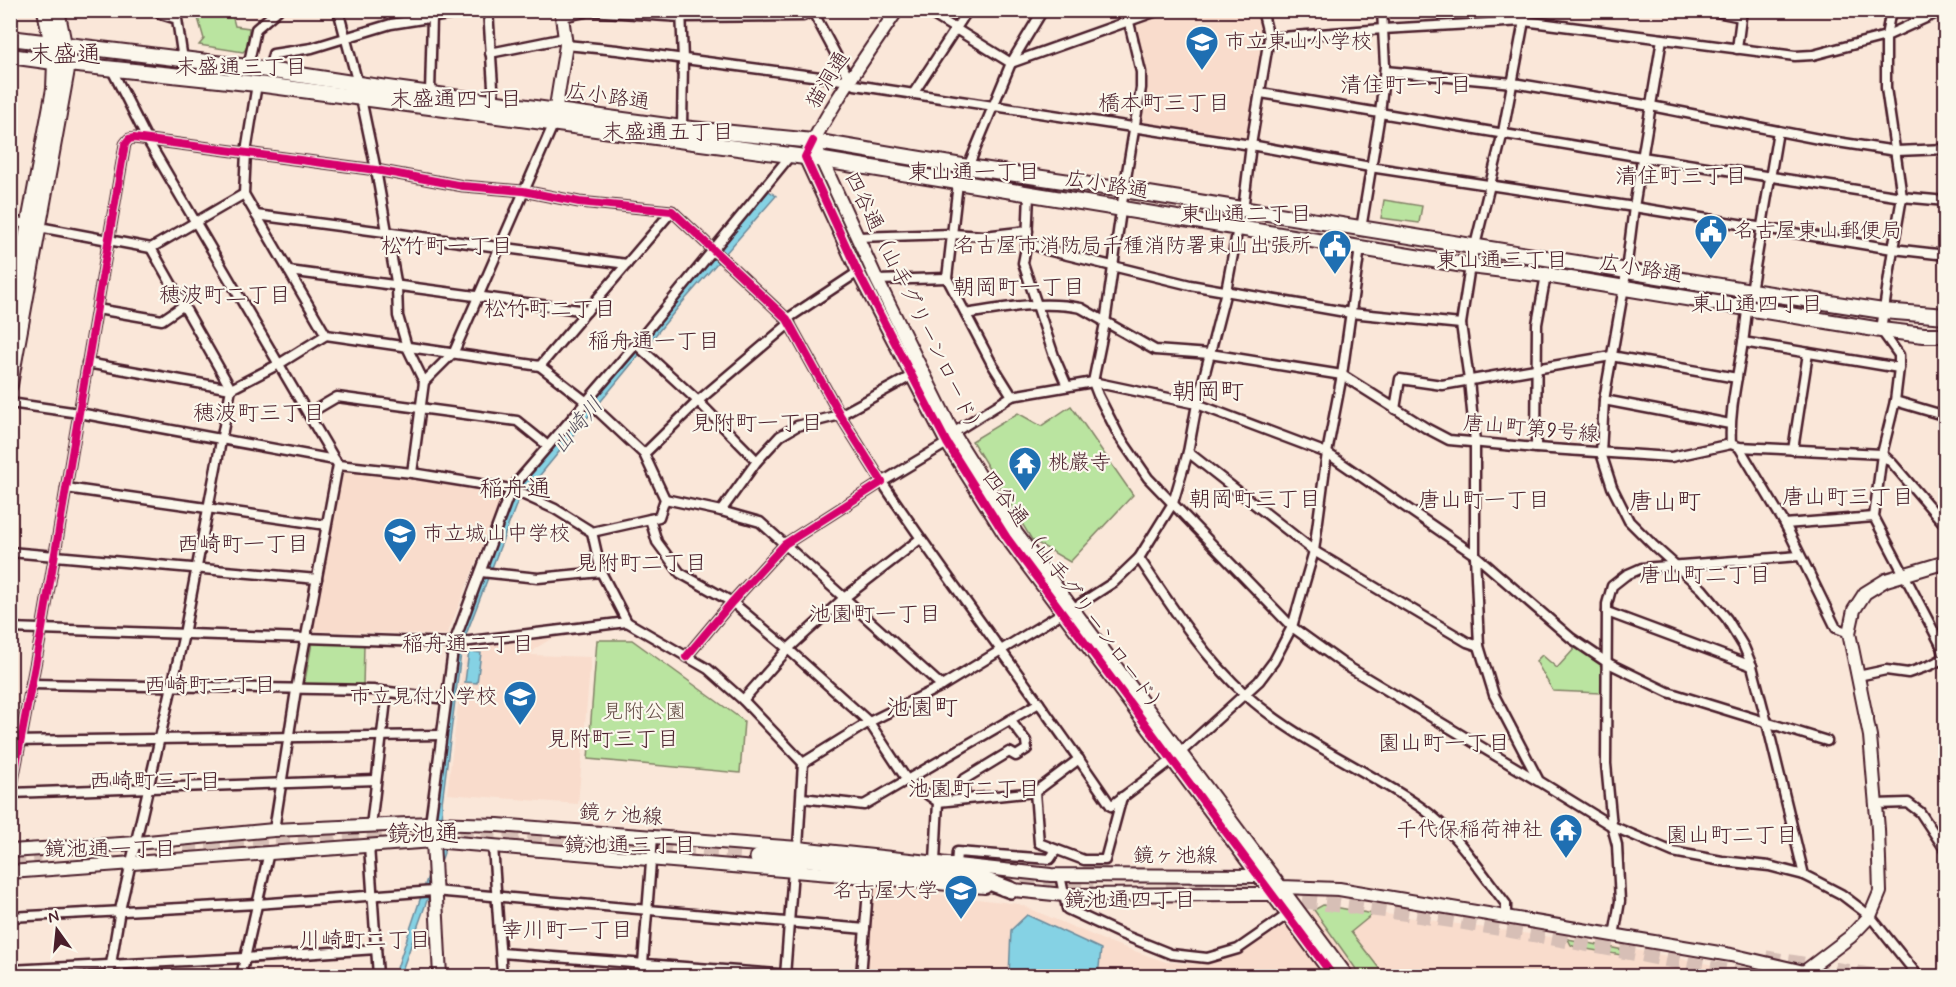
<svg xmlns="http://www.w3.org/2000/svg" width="1956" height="987" font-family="Mynerve,'Klee One',sans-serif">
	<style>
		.built { fill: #f9dccc }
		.green { fill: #bae4a0; stroke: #828266; stroke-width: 1.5 }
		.water { fill: #85d2e4; stroke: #6d8a9a; stroke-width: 1.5 }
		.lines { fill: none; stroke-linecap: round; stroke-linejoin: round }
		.highway-tunnel { stroke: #d7bfb6; stroke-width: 15; stroke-dasharray: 15 8; stroke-linecap: butt }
		.street-casing { stroke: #4a1f2b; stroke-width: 13 }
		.secondary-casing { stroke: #4a1f2b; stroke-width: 16 }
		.primary-casing { stroke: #4a1f2b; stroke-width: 18 }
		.highway-casing { stroke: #4a1f2b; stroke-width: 20 }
		.street { stroke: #fbf7ec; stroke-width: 8 }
		.secondary { stroke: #fbf7ec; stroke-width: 12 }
		.primary { stroke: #fbf7ec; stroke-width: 14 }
		.highway { stroke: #fbf7ec; stroke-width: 15 }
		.cycleway-casing { stroke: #fbf7ec; stroke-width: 11 }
		.cycleway { stroke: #d6006c; stroke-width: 8 }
		.labels { text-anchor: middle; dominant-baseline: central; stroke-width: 4.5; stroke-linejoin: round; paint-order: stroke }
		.poi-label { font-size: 21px; fill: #4a1f2b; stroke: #fbf7ec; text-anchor: start }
		.street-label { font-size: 21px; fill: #4a1f2b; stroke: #fbf7ec }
		.park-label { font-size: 21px; fill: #665048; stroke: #fbf7ec }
		.neighbourhood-label { font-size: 22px; fill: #4a1f2b; stroke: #fbf7ec }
		.water-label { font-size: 22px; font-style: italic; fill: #5c5562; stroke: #fbf7ec }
		.quarter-label { font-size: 24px; fill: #4a1f2b; stroke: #fbf7ec }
	</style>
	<rect width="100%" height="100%" fill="#fae7d9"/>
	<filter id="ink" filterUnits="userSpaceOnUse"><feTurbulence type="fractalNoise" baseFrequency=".0167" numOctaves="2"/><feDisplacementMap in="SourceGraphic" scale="12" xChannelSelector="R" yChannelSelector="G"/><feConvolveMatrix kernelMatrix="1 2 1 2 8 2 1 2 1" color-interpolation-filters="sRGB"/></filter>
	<g filter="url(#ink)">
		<g class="built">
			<polygon points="1172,11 1257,11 1265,39 1246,140 1139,122 1145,77 1143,58 1132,24"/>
			<polygon points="342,469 500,491 503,495 447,635 313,631"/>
			<polygon points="564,636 549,640 536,648 531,655 591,657 578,804 447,794 465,649"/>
			<polygon points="868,886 1019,904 1106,941 1166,962 1197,964 1227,958 1322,905 1615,946 1771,976 861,976"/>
		</g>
		<g class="green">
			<polygon points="196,11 231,11 235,26 249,28 247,48 243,52 199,45 204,39"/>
			<polygon points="1384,200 1422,206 1419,223 1381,218"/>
			<polygon points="1071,406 1133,495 1070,562 1032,540 972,441 1018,413 1041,426"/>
			<polygon points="597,640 632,640 744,721 740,773 588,759"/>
			<polygon points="312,643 364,645 363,687 304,685"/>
			<polygon points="1576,647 1602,665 1601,693 1553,691 1536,661 1542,655 1557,668"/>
			<polygon points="1323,905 1373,914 1351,932 1385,976 1361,976 1314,910"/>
			<polygon points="1568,939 1633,952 1627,956 1575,947 1571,945"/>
		</g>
		<g class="water">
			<polygon points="769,191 776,196 681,304 517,503 462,645 442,803 444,853 400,976 372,976 395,974 436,852 436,802 456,646 508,509 519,484 718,249"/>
			<polygon points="469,651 481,653 477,683 465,682"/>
			<polygon points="1027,915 1101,949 1098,976 1009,976 1011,930"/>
		</g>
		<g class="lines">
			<g class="highway-tunnel">
				<polyline points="160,846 406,831 514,833 669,844"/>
				<polyline points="656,850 758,858"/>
				<polyline points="10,857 40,855"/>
				<polyline points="1166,881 1277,886"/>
				<polyline points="1021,885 1093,890"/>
				<path d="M1279,899C1438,912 1596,947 1753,976"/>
				<polyline points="1766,958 1875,976"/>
			</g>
			<defs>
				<g id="street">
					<polyline points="159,10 161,14 177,19 183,60"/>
					<polyline points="338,10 358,84 376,170 397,287 398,316 407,347 424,382 454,352 553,125"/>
					<polyline points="488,10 494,102"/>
					<polyline points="681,10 683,60 682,128"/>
					<polyline points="812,10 850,81"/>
					<polyline points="925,10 1011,63"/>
					<polyline points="1126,10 1141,72 1141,88 1124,190 1105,323 1093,382 1098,395 1119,436 1148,478 1292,627 1345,665 1538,781"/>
					<polyline points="1262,10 1269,38 1383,29 1524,21 1503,132 1470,266 1461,324 1469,380 1475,442 1475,555 1479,646 1494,695 1539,781 1612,826 1673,852 1722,861 1769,866 1804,875 1816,881 1841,894 1870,916 1918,976"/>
					<polyline points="1523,10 1524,21 1795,56 1813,55 1886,36 1891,10"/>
					<polyline points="1706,10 1741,17"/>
					<polyline points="1943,10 1886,36 1886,88 1902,197 1893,249 1946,255"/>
					<polyline points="562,17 590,11 681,17 803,16 814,10"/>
					<polyline points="1662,39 1634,207 1624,287 1604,400 1601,453 1612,487 1629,521 1654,546 1702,589 1727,619 1744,647 1752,666 1767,723 1804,875"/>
					<polyline points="566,45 617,50 850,81 855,85 1251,145 1370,167 1634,207 1893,249 1881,330 1899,355 1899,368 1895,401 1882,454 1874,517 1942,647 1946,661"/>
					<polyline points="1737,49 1742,10"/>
					<polyline points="490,53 565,38"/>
					<polyline points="1011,63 1160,10"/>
					<polyline points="248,67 256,29 278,10"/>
					<polyline points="111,68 148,141 338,465 296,690 274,830"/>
					<polyline points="269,70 273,54 312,48 391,24 479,10"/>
					<polyline points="1385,71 1513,83 1651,106 1824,140 1896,151 1946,149"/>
					<polyline points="257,84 246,152 244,194 326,335 540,366 597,410 644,454 665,499 659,517 592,532 555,509 511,489 412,473 338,465"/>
					<polyline points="430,93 432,17 430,10"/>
					<polyline points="1261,93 1642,157 1902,197 1946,201"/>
					<polyline points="913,94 968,10"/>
					<polyline points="968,167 1011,63 1043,10"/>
					<polyline points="958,183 947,278 992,364 1012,396"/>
					<polyline points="1029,194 1027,242 1023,263 1054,356 1067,386"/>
					<polyline points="1243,210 1251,145 1269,38"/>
					<polyline points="256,215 627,264"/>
					<polyline points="10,221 28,224"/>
					<polyline points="39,227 151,248 244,194"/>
					<polyline points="1361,229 1380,114 1385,66 1382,10"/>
					<polyline points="857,237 952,234 984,236 1028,231"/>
					<polyline points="1027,242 1047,250 1190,285 1351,313 1461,324"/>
					<polyline points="289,271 587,311"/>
					<polyline points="877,280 947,278"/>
					<polyline points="97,309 162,320 184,305"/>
					<path d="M966,314C1003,308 1044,300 1081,308L1155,350L1210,354L1342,375L1426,428L1449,440L1536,448L1671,457L1731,444L1739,447L1882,454L1892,463L1946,526"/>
					<polyline points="787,319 858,272"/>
					<polyline points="1743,342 1899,368"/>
					<polyline points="636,344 698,401 757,461"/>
					<polyline points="87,363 231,389 279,364 326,335"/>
					<polyline points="540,366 672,211"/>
					<polyline points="1604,400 1730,424"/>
					<polyline points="1895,401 1946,416"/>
					<polyline points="10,403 79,413 335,460"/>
					<polyline points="1395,409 1400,379 1442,385 1611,356 1737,378"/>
					<polyline points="308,414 337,397 517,421 548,446"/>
					<polyline points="953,433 1012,396 1093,382 1197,404 1327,453 1475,555 1571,638 1608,663 1668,692 1827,741"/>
					<path d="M947,443L882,482C956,592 1037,696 1111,806L1172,760"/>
					<path d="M1731,444C1729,409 1738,376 1743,342C1746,325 1746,308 1751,291L1778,131"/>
					<polyline points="1739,447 1785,524 1836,628 1849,633"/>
					<polyline points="1536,448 1537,324 1546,275"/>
					<polyline points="1793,450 1808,353"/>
					<polyline points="1188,452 1314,551 1467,642 1479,646"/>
					<polyline points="644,454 698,401 790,323"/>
					<polyline points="412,473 424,382"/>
					<polyline points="66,488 326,525"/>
					<polyline points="665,499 721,511 760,522 942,686"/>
					<polyline points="721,511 757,461 780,436 797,426 840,415 913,375"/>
					<polyline points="650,519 657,542 680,573 732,602 788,649 869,722 907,780 938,802 935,862"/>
					<polyline points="1785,524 1874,517"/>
					<polyline points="592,532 601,572 627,622 708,669 743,700 803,763 798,848"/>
					<polyline points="10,552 317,579"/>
					<path d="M1139,558C1171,606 1203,656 1246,695C1298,742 1365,768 1422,808C1457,833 1480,871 1506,904V917"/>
					<polyline points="481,572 538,578 601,572"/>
					<polyline points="1072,609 1114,582 1139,558 1173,503 1188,452 1197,404 1226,291 1238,228"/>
					<polyline points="1607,612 1752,666"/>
					<polyline points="10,628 454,643 627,622"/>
					<polyline points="1858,676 1886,670 1908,673 1931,665 1946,657"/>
					<polyline points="31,684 373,690 446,699"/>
					<polyline points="743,700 788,649 844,598 920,539"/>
					<polyline points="10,741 441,735"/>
					<polyline points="1181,752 1259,681 1274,661 1292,627 1314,551 1327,453 1342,375 1360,248"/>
					<polyline points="803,763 869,722 942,686 1062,613"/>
					<polyline points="1035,792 1039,843 1084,860 1105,860 1122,797"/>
					<polyline points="11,793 376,780"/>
					<polyline points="10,796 42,629 125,144 129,139 134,138 376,170 463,186 523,191 579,202 672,211 787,319 840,415 882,482 785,544 732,602 686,657"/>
					<polyline points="802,798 864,805 1039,703"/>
					<polyline points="965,799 963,780 1009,752 1016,756 1027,749 1026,741 1010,720"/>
					<polyline points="938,802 1035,792 1079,759"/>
					<polyline points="1875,804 1908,803 1920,812 1946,851"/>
					<polyline points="430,823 454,643 511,489 636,344 790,156"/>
					<polyline points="371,826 387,692"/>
					<polyline points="369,846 378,976"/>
					<polyline points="493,846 502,976"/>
					<polyline points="956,865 957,852 1050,859 1056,850"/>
					<polyline points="1060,875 1067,909 1121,934 1171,954 1207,958 1238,949 1287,915"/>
					<polyline points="10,917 257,904 434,891 865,929"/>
					<polyline points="1614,936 1620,901 1617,845 1612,826 1606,764 1607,604 1612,586 1626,575 1642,568 1799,556"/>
					<polyline points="501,953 803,976"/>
					<polyline points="10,970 245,958 376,949"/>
					<polyline points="109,976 120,910 184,634 231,389 151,248"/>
					<polyline points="241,976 269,852"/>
					<polyline points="642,976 653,837"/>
					<polyline points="785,976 793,870"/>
					<polyline points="861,976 869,878"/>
				</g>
				<g id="secondary">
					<path d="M897,10C865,58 830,106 805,157L858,272L947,443L1007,538L1333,976"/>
					<polyline points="554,119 566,45 561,10"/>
					<polyline points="813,141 877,280 953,433 1016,533 1347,976"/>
					<polyline points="430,823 433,841 440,976"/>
					<polyline points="10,851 137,843 274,830 430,823 498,825 798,848 1051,875 1259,876 1281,887 1339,889 1731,955 1804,972 1813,976"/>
					<polyline points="10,872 433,841 985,887"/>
					<polyline points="1003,889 1064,895 1243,894 1271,894 1281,887"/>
					<polyline points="1804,972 1850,937 1870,916 1880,892 1878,829 1870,736 1849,633 1854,610 1865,593 1886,580 1946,562"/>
				</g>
				<g id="primary">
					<polyline points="10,38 248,67 358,84 682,128 813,141 968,167 1124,190 1751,291 1883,311 1946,316"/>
					<polyline points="10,56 68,64 257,84 805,157 1470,266 1546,275 1881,330 1924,335 1946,335"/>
					<polyline points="10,324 54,89 55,62 45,10"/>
					<polyline points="10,385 68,64 57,10"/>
				</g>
				<polyline id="highway" points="758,858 810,859 935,873 984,880 1011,890"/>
			</defs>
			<use href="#street" class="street-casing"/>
			<use href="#secondary" class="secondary-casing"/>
			<use href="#primary" class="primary-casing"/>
			<use href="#highway" class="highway-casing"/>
			<use href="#street" class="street"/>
			<use href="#secondary" class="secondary"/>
			<use href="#primary" class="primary"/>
			<use href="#highway" class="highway"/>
			<defs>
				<g id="cycleway">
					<polyline points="813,141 805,157 858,272 947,443 1007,538 1333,976"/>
					<polyline points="10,796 42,629 125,144 129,139 134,138 376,170 463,186 523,191 579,202 672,211 787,319 840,415 882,482 785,544 732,602 686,657"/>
				</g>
			</defs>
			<use href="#cycleway" class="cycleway-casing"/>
			<use href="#cycleway" class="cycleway"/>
		</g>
	</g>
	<defs>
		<symbol id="school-pin" viewBox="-11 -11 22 30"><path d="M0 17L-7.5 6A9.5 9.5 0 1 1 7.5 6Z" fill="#1f6fb2" stroke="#fbf7ec"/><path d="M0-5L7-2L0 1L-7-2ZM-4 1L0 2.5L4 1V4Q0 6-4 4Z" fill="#fff"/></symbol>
		<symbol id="civic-pin" viewBox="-11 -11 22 30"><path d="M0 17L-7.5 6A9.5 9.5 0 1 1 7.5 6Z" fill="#1f6fb2" stroke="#fbf7ec"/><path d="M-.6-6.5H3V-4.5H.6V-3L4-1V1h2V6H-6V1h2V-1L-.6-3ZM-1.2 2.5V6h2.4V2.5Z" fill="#fff"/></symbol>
		<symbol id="temple-pin" viewBox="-11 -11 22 30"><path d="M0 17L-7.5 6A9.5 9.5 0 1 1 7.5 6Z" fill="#1f6fb2" stroke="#fbf7ec"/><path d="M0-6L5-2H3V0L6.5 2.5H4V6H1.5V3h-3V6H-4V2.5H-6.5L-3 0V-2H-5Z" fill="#fff"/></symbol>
		<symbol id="university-pin" viewBox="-11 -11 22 30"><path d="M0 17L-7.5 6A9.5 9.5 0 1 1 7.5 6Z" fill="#1f6fb2" stroke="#fbf7ec"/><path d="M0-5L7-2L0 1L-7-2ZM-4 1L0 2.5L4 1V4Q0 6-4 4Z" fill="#fff"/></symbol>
	</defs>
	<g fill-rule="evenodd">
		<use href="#school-pin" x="1183" y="23" width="38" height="52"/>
		<use href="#civic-pin" x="1692" y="212" width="38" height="52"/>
		<use href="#civic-pin" x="1316" y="227" width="38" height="52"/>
		<use href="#temple-pin" x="1006" y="444" width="38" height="52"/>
		<use href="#school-pin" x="381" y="515" width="38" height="52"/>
		<use href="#school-pin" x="501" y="678" width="38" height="52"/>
		<use href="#temple-pin" x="1547" y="811" width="38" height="52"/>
		<use href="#university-pin" x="942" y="872" width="38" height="52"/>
	</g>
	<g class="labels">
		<g class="poi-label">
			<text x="1225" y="42">市立東山小学校</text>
			<text x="1734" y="231">名古屋東山郵便局</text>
			<text x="1312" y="246" text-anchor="end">名古屋市消防局千種消防署東山出張所</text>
			<text x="1048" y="463">桃巌寺</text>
			<text x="423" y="534">市立城山中学校</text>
			<text x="497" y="697" text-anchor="end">市立見付小学校</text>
			<text x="1543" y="830" text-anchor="end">千代保稲荷神社</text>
			<text x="938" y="891" text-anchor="end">名古屋大学</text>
		</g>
		<g class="street-label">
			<text transform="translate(828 80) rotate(-58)">猫洞通</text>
			<text transform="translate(608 97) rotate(8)">広小路通</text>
			<text transform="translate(1107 185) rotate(9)">広小路通</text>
			<text transform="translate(1641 269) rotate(9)">広小路通</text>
			<text transform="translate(914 305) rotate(64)">四谷通（山手グリーンロード）</text>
			<text transform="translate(1531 429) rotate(5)">唐山町第9号線</text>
			<text transform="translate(1074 594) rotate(54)">四谷通 （山手グリーンロード）</text>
			<text transform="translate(621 815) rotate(4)">鏡ヶ池線</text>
			<text x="1175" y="856">鏡ヶ池線</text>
		</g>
		<g class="park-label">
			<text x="644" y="712">見附公園</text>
		</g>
		<g class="neighbourhood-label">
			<text x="241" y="68">末盛通三丁目</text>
			<text x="1406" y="86">清住町一丁目</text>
			<text x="456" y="100">末盛通四丁目</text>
			<text x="1164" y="104">橋本町三丁目</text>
			<text x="668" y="133">末盛通五丁目</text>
			<text x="974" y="173">東山通一丁目</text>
			<text x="1681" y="177">清住町三丁目</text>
			<text x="1246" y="215">東山通二丁目</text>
			<text x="447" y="247">松竹町一丁目</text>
			<text x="1502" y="261">東山通三丁目</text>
			<text x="1019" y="288">朝岡町一丁目</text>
			<text x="225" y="296">穂波町二丁目</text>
			<text x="1757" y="305">東山通四丁目</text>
			<text x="550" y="310">松竹町二丁目</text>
			<text x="654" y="342">稲舟通一丁目</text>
			<text x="259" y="414">穂波町三丁目</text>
			<text x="757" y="424">見附町一丁目</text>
			<text x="1848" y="498">唐山町三丁目</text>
			<text x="1255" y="500">朝岡町三丁目</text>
			<text x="1484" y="501">唐山町一丁目</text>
			<text x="243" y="545">西崎町一丁目</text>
			<text x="641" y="564">見附町二丁目</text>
			<text x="1705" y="576">唐山町二丁目</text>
			<text x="875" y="615">池園町一丁目</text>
			<text x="468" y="645">稲舟通二丁目</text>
			<text x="210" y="686">西崎町二丁目</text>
			<text x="613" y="740">見附町三丁目</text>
			<text x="1444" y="744">園山町一丁目</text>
			<text x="155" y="782">西崎町三丁目</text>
			<text x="974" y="790">池園町二丁目</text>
			<text x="1732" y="836">園山町二丁目</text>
			<text x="630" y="846">鏡池通三丁目</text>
			<text x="110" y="850">鏡池通一丁目</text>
			<text x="1130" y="901">鏡池通四丁目</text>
			<text x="567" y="931">幸川町一丁目</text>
			<text x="365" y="941">川崎町二丁目</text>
		</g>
		<g class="water-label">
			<text transform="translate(578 426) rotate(-50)">山崎川</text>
		</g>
		<g class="quarter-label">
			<text x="65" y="55">末盛通</text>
			<text x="1208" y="392">朝岡町</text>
			<text x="515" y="489">稲舟通</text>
			<text x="1665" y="502">唐山町</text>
			<text x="922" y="708">池園町</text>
			<text x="423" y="834">鏡池通</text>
		</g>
	</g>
	<rect width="1956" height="987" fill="none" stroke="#fbf7ec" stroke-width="36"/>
	<rect x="18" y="18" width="1920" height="951" fill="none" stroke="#4a1f2b" stroke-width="2" filter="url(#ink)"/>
	<g transform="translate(57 930) rotate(345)" stroke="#fbf7ec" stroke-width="4.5" paint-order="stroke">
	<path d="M0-4.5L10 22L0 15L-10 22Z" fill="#4a1f2b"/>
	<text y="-9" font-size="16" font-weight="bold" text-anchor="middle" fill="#4a1f2b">N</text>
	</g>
</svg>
